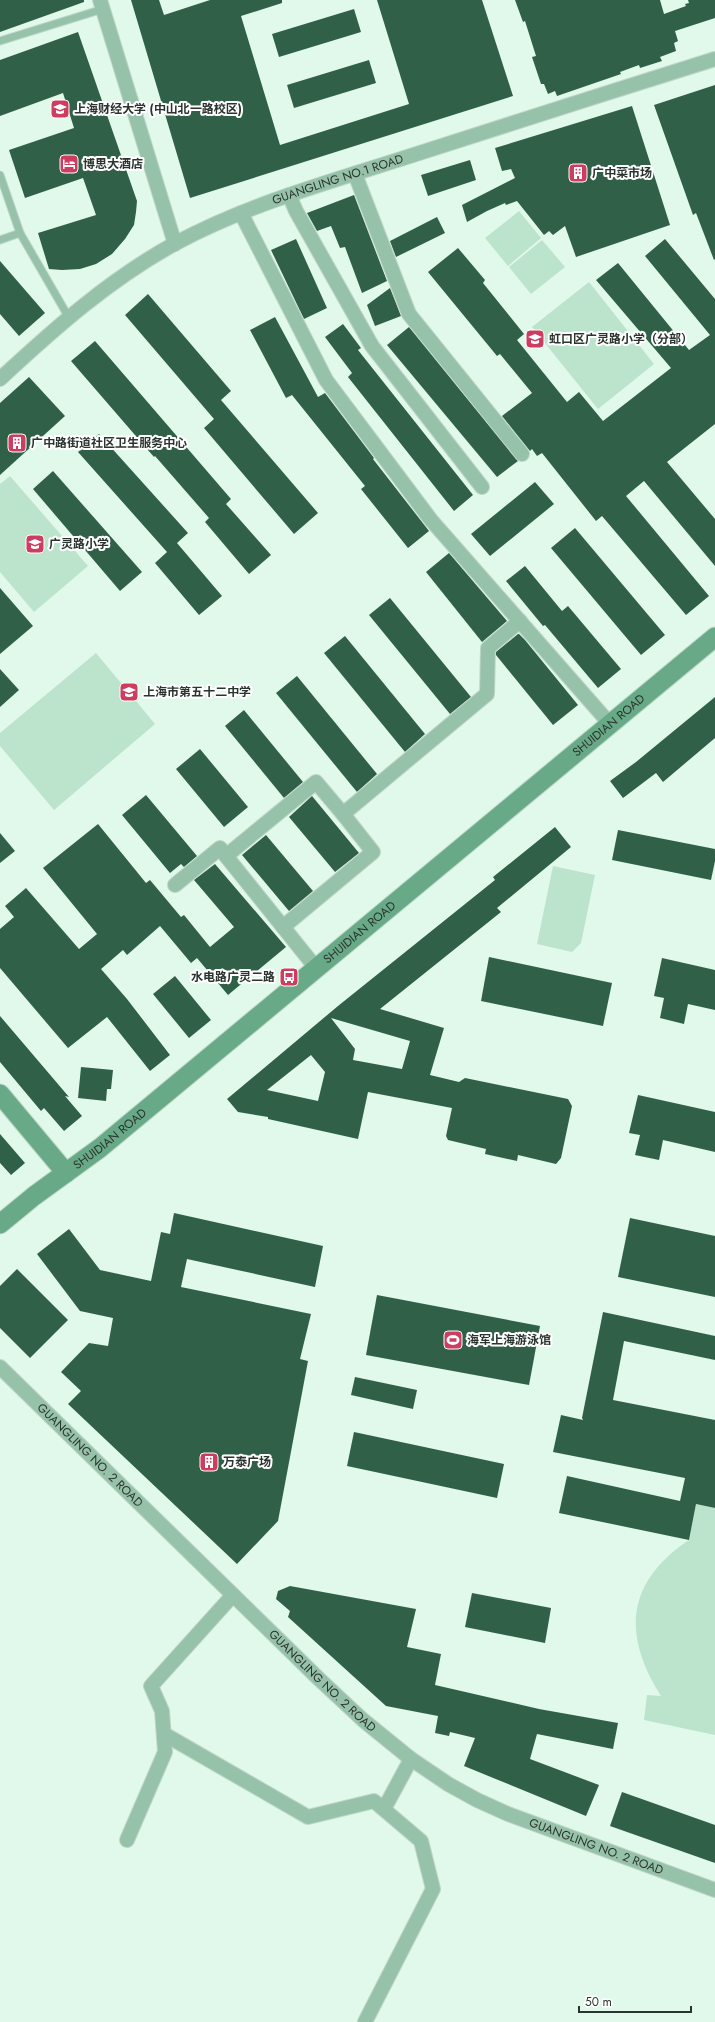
<svg xmlns="http://www.w3.org/2000/svg" width="715" height="2022" font-family="Jost,'Noto Sans SC',sans-serif">
	<style>
		.green { fill: #bce4cd }
		.building { fill: #316049; fill-rule: evenodd }
		.lines { fill: none; stroke-linecap: round; stroke-linejoin: round }
		.lane-casing { stroke: #bfd6c8; stroke-width: 9 }
		.street-casing { stroke: #bfd6c8; stroke-width: 16 }
		.secondary-casing { stroke: #bfd6c8; stroke-width: 21 }
		.lane { stroke: #97c2aa; stroke-width: 7 }
		.street { stroke: #97c2aa; stroke-width: 14 }
		.secondary { stroke: #68aa87; stroke-width: 19 }
		.labels { text-anchor: middle; dominant-baseline: central; stroke-width: 4; stroke-linejoin: round; paint-order: stroke }
		.poi-label { font-size: 12px; font-weight: bold; fill: #2b352f; stroke: #fff; text-anchor: start }
		.street-label { font-size: 12px; fill: #2b352f; stroke: #fff }
	</style>
	<rect width="100%" height="100%" fill="#e0f9ea"/>
	<g class="green">
		<polygon points="519,211 541,238 508,266 485,238"/>
		<polygon points="542,240 565,267 531,294 509,267"/>
		<polygon points="589,282 654,364 598,409 532,327"/>
		<polygon points="10,476 88,566 34,612 0,572 0,484"/>
		<polygon points="96,653 155,724 54,810 0,746 0,733"/>
		<polygon points="553,866 595,875 581,943 572,952 537,944"/>
		<path d="M696,1504L715,1508V1735L644,1720L647,1695L661,1696C622,1635 626,1582 689,1540Z"/>
	</g>
	<g class="building">
		<polygon points="0,0 84,0 84,2 0,32"/>
		<polygon points="131,0 159,0 164,15 210,0 282,0 282,3 241,16 280,145 409,104 377,0 482,0 513,96 190,198"/>
		<polygon points="515,0 660,0 664,14 686,6 685,4 689,3 688,0 715,0 715,18 675,31 678,41 674,43 676,51 660,57 662,61 640,68 639,65 620,72 621,74 557,96 555,91 548,94 544,84 541,84 532,57 536,56 525,21 523,22"/>
		<polygon points="354,9 361,32 279,57 272,34"/>
		<polygon points="78,32 137,201 136,212 134,225 125,239 112,254 96,264 80,269 62,270 49,269 38,233 96,215 83,178 25,198 9,150 74,128 63,93 0,116 0,60"/>
		<polygon points="369,60 376,83 294,108 287,85"/>
		<polygon points="715,85 715,259 714,260 696,213 693,215 654,105"/>
		<polygon points="632,106 670,225 576,257 565,226 553,235 549,231 544,235 517,201 506,205 505,203 487,211 467,222 462,205 515,178 511,169 502,171 495,148"/>
		<polygon points="470,160 476,180 428,196 421,175"/>
		<polygon points="354,195 387,281 362,293 345,247 340,248 331,226 317,231 307,213"/>
		<polygon points="437,217 445,233 396,257 390,241"/>
		<polygon points="296,239 327,308 304,319 271,250"/>
		<polygon points="665,239 715,299 715,424 667,462 715,519 715,566 644,481 626,496 709,596 686,615 602,516 596,521 542,453 537,456 532,449 530,451 502,416 532,393 500,354 497,356 428,272 458,248 485,280 483,283 524,334 517,340 567,402 579,392 603,421 671,368 596,280 618,263 689,350 710,335 645,256"/>
		<polygon points="0,261 45,313 19,336 0,314"/>
		<polygon points="390,288 401,316 375,326 367,305"/>
		<polygon points="148,294 231,391 221,400 318,513 294,534 204,428 214,419 125,315"/>
		<polygon points="275,317 318,397 325,393 374,458 373,459 429,531 408,548 361,489 365,486 292,395 286,398 250,330"/>
		<polygon points="343,324 361,348 358,350 473,495 454,511 348,377 352,373 325,337"/>
		<polygon points="409,327 518,461 497,477 387,345"/>
		<polygon points="95,341 231,499 226,504 271,555 249,574 205,522 209,518 155,456 154,457 71,361"/>
		<polygon points="29,377 65,416 0,475 0,403"/>
		<polygon points="99,434 188,533 177,543 222,596 199,615 155,563 167,552 78,452"/>
		<polygon points="53,471 142,572 120,591 33,489"/>
		<polygon points="535,482 554,504 490,556 471,534"/>
		<polygon points="575,528 665,635 641,655 551,548"/>
		<polygon points="449,553 507,621 482,642 426,572"/>
		<polygon points="525,566 562,611 568,606 621,669 598,688 545,625 543,626 506,581"/>
		<polygon points="0,588 33,626 0,654"/>
		<polygon points="390,598 471,697 450,714 369,615"/>
		<polygon points="518,634 519,634 525,640 578,705 553,725 496,655 496,652"/>
		<polygon points="345,636 425,734 405,752 324,653"/>
		<polygon points="0,669 19,690 0,707"/>
		<polygon points="297,676 377,774 357,792 276,693"/>
		<polygon points="715,697 715,738 663,782 656,773 623,798 610,781 636,762"/>
		<polygon points="244,710 303,782 284,798 225,726"/>
		<polygon points="200,749 248,807 224,827 176,769"/>
		<polygon points="146,795 197,856 184,867 181,864 170,873 122,815"/>
		<polygon points="312,796 359,853 335,872 289,817"/>
		<polygon points="98,824 146,883 150,880 181,917 184,915 210,947 234,927 194,880 215,864 286,947 228,995 197,958 191,963 160,926 127,955 123,950 101,969 127,999 170,1055 150,1071 107,1017 68,1048 0,968 0,929 14,917 5,906 26,888 79,949 97,934 43,868"/>
		<path d="M555,827L571,847L497,908L501,912L380,1009L444,1028L430,1075L459,1082L465,1078L568,1099L572,1106L561,1158L556,1164L518,1155L517,1161L485,1154L486,1149L448,1140L446,1136L452,1108L368,1092L358,1139L268,1119V1117L238,1112L227,1099L338,1006L495,880L493,877ZM331,1018L410,1041L402,1069L353,1060L355,1049ZM311,1055L325,1072L318,1101L267,1090Z"/>
		<polygon points="618,830 715,849 715,861 711,880 612,860"/>
		<polygon points="0,833 15,851 0,863"/>
		<polygon points="266,835 313,891 289,911 242,855"/>
		<polygon points="489,957 612,983 603,1026 481,1001"/>
		<polygon points="662,958 715,970 715,1010 688,1004 684,1024 660,1018 664,998 654,996"/>
		<polygon points="175,976 211,1020 189,1038 153,994"/>
		<polygon points="0,1016 69,1097 65,1096 82,1116 64,1131 44,1108 41,1111 0,1062"/>
		<polygon points="81,1067 113,1070 111,1089 107,1089 106,1101 78,1098"/>
		<polygon points="638,1095 715,1112 715,1152 663,1140 659,1160 635,1155 640,1135 629,1133"/>
		<polygon points="0,1134 25,1163 11,1175 0,1163"/>
		<polygon points="174,1213 323,1246 315,1287 187,1259 181,1287 311,1314 300,1359 308,1361 278,1521 237,1564 68,1404 81,1391 61,1372 89,1343 108,1346 113,1318 80,1311 37,1254 69,1229 100,1270 151,1281 161,1232 170,1234"/>
		<polygon points="630,1218 715,1236 715,1297 618,1277"/>
		<polygon points="17,1269 68,1320 30,1358 0,1328 0,1286"/>
		<polygon points="377,1295 540,1326 529,1385 366,1355"/>
		<polygon points="603,1312 715,1336 715,1360 624,1341 613,1400 715,1420 715,1508 696,1504 689,1540 559,1513 567,1476 680,1501 685,1478 553,1452 561,1415 583,1420 582,1418"/>
		<polygon points="355,1377 417,1390 413,1409 351,1395"/>
		<polygon points="354,1432 504,1464 497,1498 347,1466"/>
		<polygon points="290,1586 416,1609 407,1647 441,1654 435,1685 539,1709 618,1723 613,1749 537,1734 530,1759 599,1785 586,1816 464,1766 475,1738 450,1732 449,1736 435,1733 438,1716 386,1706 288,1617 290,1611 276,1599 278,1591"/>
		<polygon points="472,1593 551,1608 545,1643 465,1627"/>
		<polygon points="622,1792 715,1825 715,1863 610,1826"/>
	</g>
	<g class="lines">
		<defs>
			<g id="lane">
				<polyline points="0,41 103,9"/>
				<polyline points="0,175 20,233"/>
				<polyline points="0,240 20,233 68,316"/>
			</g>
			<g id="street">
				<polyline points="100,0 175,244"/>
				<polyline points="355,174 409,314 522,454"/>
				<polyline points="289,195 296,211 372,346 482,487"/>
				<polyline points="241,213 326,380 431,520 610,724"/>
				<path id="s1" d="M0,379C55,328 110,279 176,243C249,204 329,182 407,157C510,124 612,91 715,59"/>
				<polyline points="226,856 316,968"/>
				<polyline points="175,885 220,848 226,856 316,782 343,814 487,694 488,648 520,621"/>
				<polyline points="283,927 373,852 343,814"/>
				<path id="s2" d="M0,1367L319,1679L363,1720L411,1759L448,1784L477,1800L508,1814L715,1890"/>
				<polyline points="164,1734 308,1817 374,1801 421,1841 433,1889 365,2022"/>
				<polyline points="384,1809 411,1759"/>
				<polyline points="127,1840 165,1752 162,1711 151,1686 233,1595"/>
			</g>
			<g id="secondary">
				<polyline points="0,1094 66,1173"/>
				<path id="s3" d="M0,1224L34,1196L100,1148L715,637"/>
			</g>
		</defs>
		<use href="#lane" class="lane-casing"/>
		<use href="#street" class="street-casing"/>
		<use href="#secondary" class="secondary-casing"/>
		<use href="#lane" class="lane"/>
		<use href="#street" class="street"/>
		<use href="#secondary" class="secondary"/>
	</g>
	<defs>
		<symbol id="university-square" viewBox="-11 -11 22 22"><rect x="-9" y="-9" width="18" height="18" rx="4" fill="#cc3d60" stroke="#fff"/><path d="M0-5L7-2L0 1L-7-2ZM-4 1L0 2.5L4 1V4Q0 6-4 4Z" fill="#fff"/></symbol>
		<symbol id="hotel-square" viewBox="-11 -11 22 22"><rect x="-9" y="-9" width="18" height="18" rx="4" fill="#cc3d60" stroke="#fff"/><path d="M-6-4.5h1.5V1H6V5H4.5V3h-9V5H-6ZM-4 0a1.8 1.8 0 1 1 3.6 0ZM.5 0V-2.5h3Q6-2.5 6 0Z" fill="#fff"/></symbol>
		<symbol id="building-square" viewBox="-11 -11 22 22"><rect x="-9" y="-9" width="18" height="18" rx="4" fill="#cc3d60" stroke="#fff"/><path d="M-4-6H4V6H1V3H-1V6H-4ZM-2.5-4.3h1.7v1.8h-1.7ZM.8-4.3h1.7v1.8H.8ZM-2.5-1h1.7V.8h-1.7ZM.8-1h1.7V.8H.8Z" fill="#fff"/></symbol>
		<symbol id="school-square" viewBox="-11 -11 22 22"><rect x="-9" y="-9" width="18" height="18" rx="4" fill="#cc3d60" stroke="#fff"/><path d="M0-5L7-2L0 1L-7-2ZM-4 1L0 2.5L4 1V4Q0 6-4 4Z" fill="#fff"/></symbol>
		<symbol id="bus-square" viewBox="-11 -11 22 22"><rect x="-9" y="-9" width="18" height="18" rx="4" fill="#cc3d60" stroke="#fff"/><path d="M-5-6H5V4H4V6H2V4H-2V6H-4V4H-5ZM-3.5-4V0h7V-4ZM-3.5 1.2v1.5H-2V1.2ZM2 1.2v1.5H3.5V1.2Z" fill="#fff"/></symbol>
		<symbol id="stadium-square" viewBox="-11 -11 22 22"><rect x="-9" y="-9" width="18" height="18" rx="4" fill="#cc3d60" stroke="#fff"/><path d="M0-5a6.5 5 0 1 0 0 10a6.5 5 0 1 0 0-10ZM-3.5-1.8h7v3.6h-7Z" fill="#fff"/></symbol>
	</defs>
	<g fill-rule="evenodd">
		<use href="#university-square" x="49" y="98" width="22" height="22"/>
		<use href="#hotel-square" x="58" y="153" width="22" height="22"/>
		<use href="#building-square" x="567" y="162" width="22" height="22"/>
		<use href="#school-square" x="524" y="328" width="22" height="22"/>
		<use href="#building-square" x="6" y="432" width="22" height="22"/>
		<use href="#school-square" x="24" y="533" width="22" height="22"/>
		<use href="#school-square" x="118" y="681" width="22" height="22"/>
		<use href="#bus-square" x="278" y="966" width="22" height="22"/>
		<use href="#stadium-square" x="442" y="1329" width="22" height="22"/>
		<use href="#building-square" x="198" y="1451" width="22" height="22"/>
	</g>
	<g class="labels">
		<g class="poi-label">
			<text x="74" y="109">上海财经大学 (中山北一路校区)</text>
			<text x="83" y="164">博思大酒店</text>
			<text x="592" y="173">广中菜市场</text>
			<text x="549" y="339">虹口区广灵路小学（分部）</text>
			<text x="31" y="443">广中路街道社区卫生服务中心</text>
			<text x="49" y="544">广灵路小学</text>
			<text x="143" y="692">上海市第五十二中学</text>
			<text x="275" y="977" text-anchor="end">水电路广灵二路</text>
			<text x="467" y="1340">海军上海游泳馆</text>
			<text x="223" y="1462">万泰广场</text>
		</g>
		<g class="street-label">
			<text stroke="none"><textPath href="#s1" startOffset="397">GUANGLING NO.1 ROAD</textPath></text>
			<text stroke="none"><textPath href="#s3" startOffset="787">SHUIDIAN ROAD</textPath></text>
			<text stroke="none"><textPath href="#s3" startOffset="463">SHUIDIAN ROAD</textPath></text>
			<text stroke="none"><textPath href="#s3" startOffset="139">SHUIDIAN ROAD</textPath></text>
			<text stroke="none"><textPath href="#s2" startOffset="126">GUANGLING NO. 2 ROAD</textPath></text>
			<text stroke="none"><textPath href="#s2" startOffset="450">GUANGLING NO. 2 ROAD</textPath></text>
			<text stroke="none"><textPath href="#s2" startOffset="774">GUANGLING NO. 2 ROAD</textPath></text>
		</g>
	</g>
	<path d="M579 2006v6h112v-6" fill="none" stroke="#2b352f" stroke-width="2"/>
	<text x="585" y="2006" font-size="12" fill="#2b352f" stroke="#ffffff" stroke-width="3" paint-order="stroke">50 m</text>
</svg>
